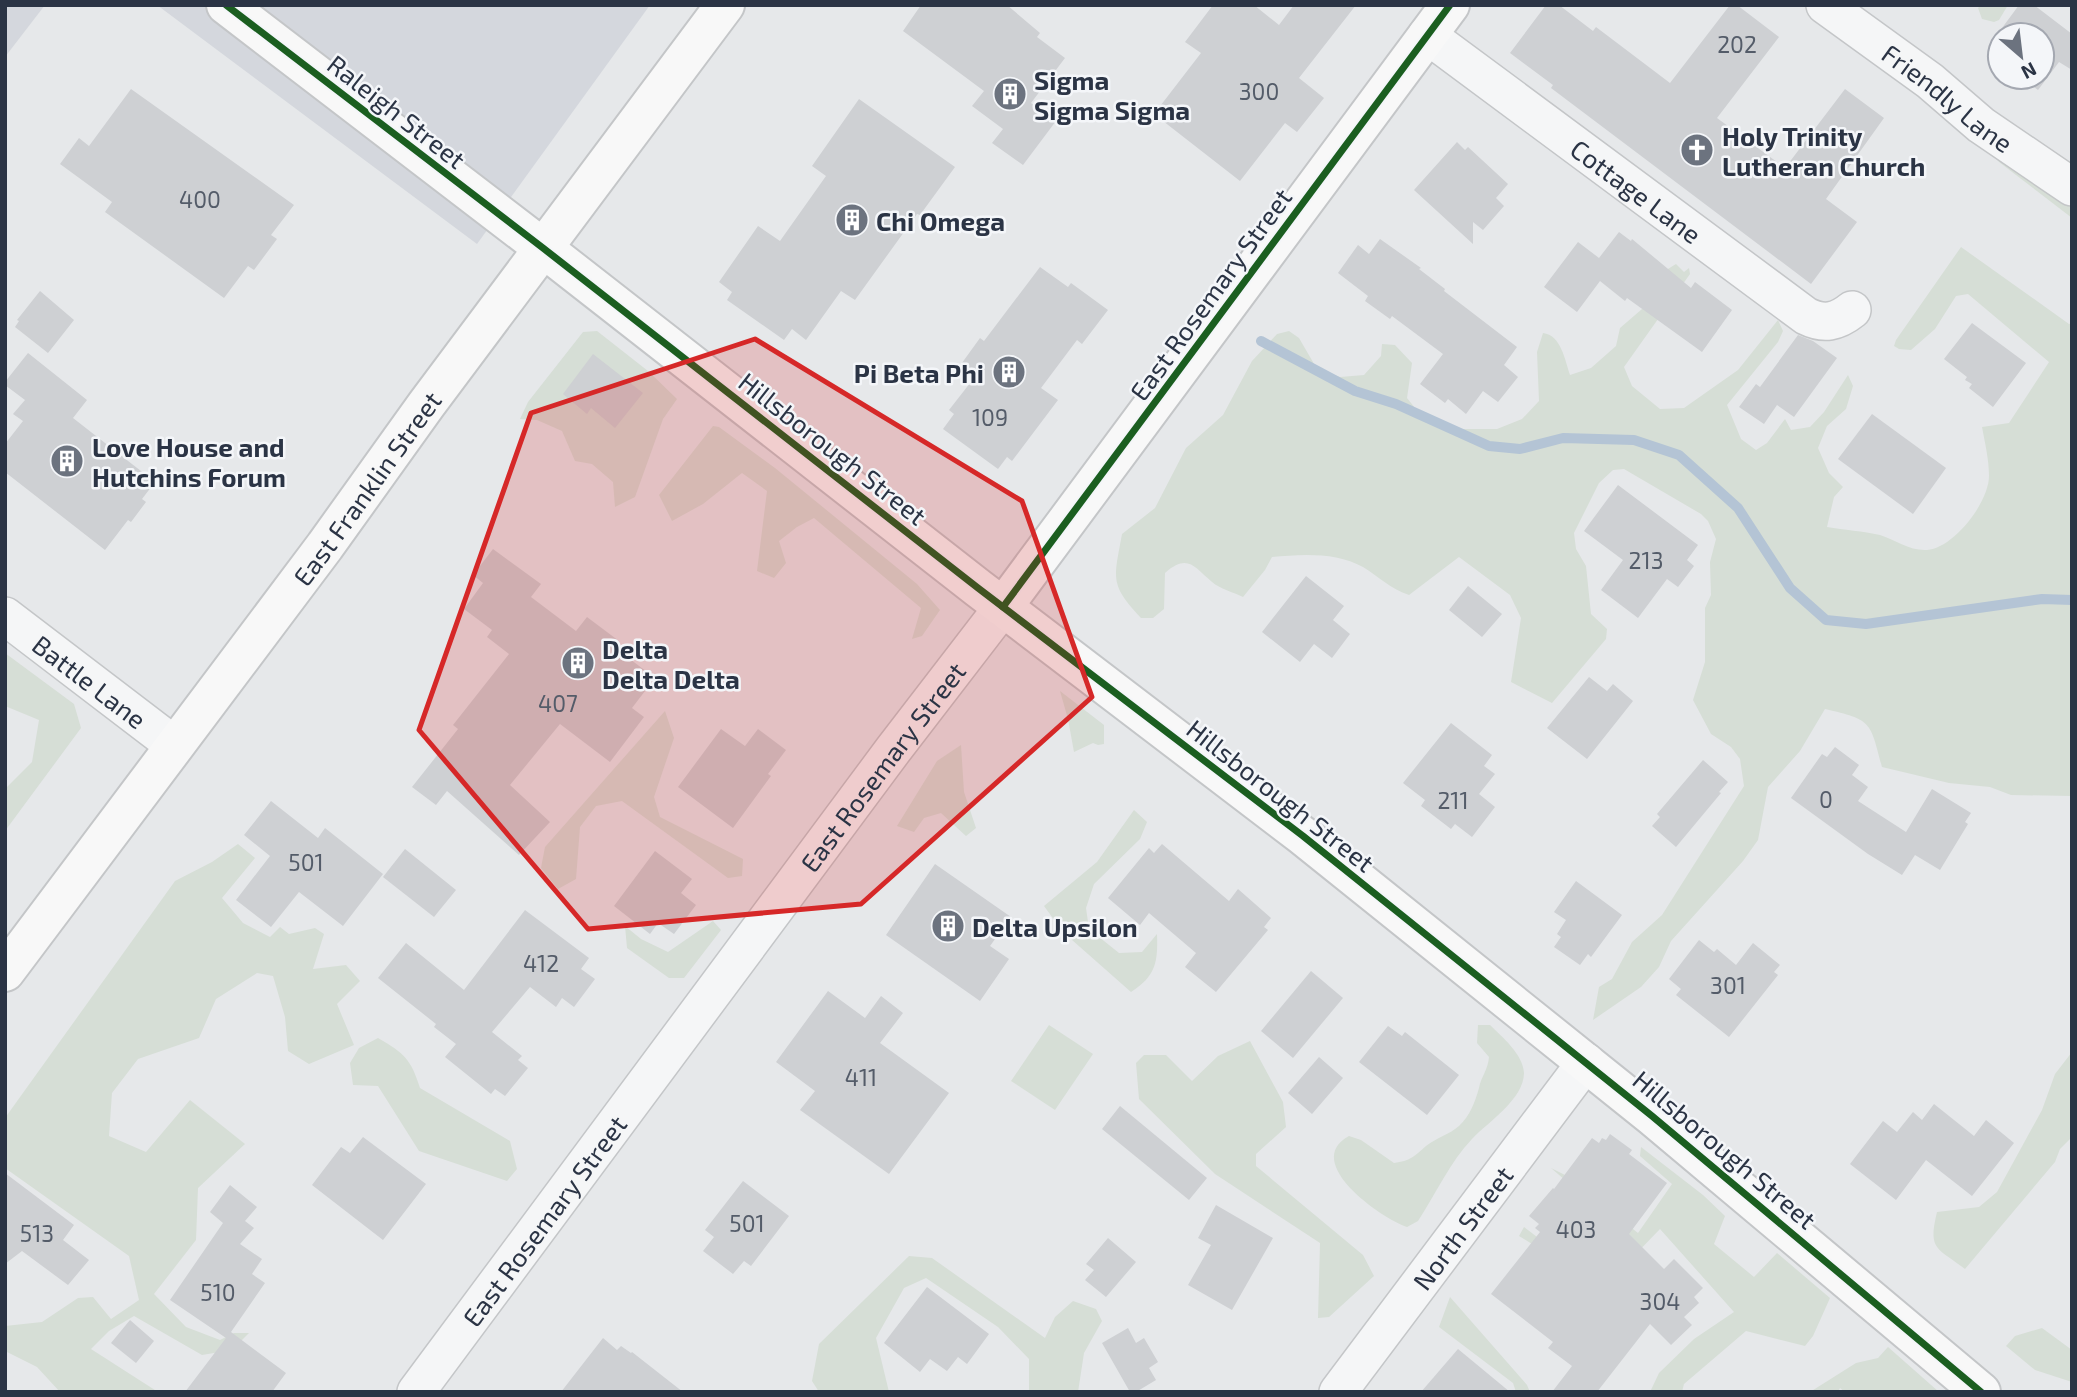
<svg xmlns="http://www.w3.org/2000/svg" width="2077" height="1397" font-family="'Exo 2',sans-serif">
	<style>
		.built { fill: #d4d7dd }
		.green { fill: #d6ded6 }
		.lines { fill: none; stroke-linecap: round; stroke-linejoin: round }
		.stream { stroke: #b4c4d5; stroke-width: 10 }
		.building { fill: #ced0d3 }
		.street-casing { stroke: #c4c6c8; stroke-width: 40 }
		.secondary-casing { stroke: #c4c6c8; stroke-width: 42 }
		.street { stroke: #f5f6f7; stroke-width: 37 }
		.secondary { stroke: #f8f8f8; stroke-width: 38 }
		.cycleway-casing { stroke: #f4f6f9; stroke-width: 11 }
		.cycleway { stroke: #1b5e20; stroke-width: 7 }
		.marked { fill: #d62828; fill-opacity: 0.2; stroke: #d62828; stroke-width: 5; stroke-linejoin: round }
		.labels { text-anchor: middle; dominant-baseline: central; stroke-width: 5; stroke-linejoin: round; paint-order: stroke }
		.number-label { font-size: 23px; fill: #545c69 }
		.poi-label { font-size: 26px; font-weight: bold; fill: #2b3445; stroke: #f4f6f9; text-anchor: start }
		.street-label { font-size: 26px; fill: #2b3445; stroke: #f4f6f9 }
	</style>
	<rect width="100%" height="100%" fill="#e6e8ea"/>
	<g class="built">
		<polygon points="5,5 45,5 5,57"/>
		<polygon points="157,5 650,5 477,244"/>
	</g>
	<g class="green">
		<polygon points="1981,5 2008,5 1999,20 1994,22 1982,19 1978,8"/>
		<polygon points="1996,158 2072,199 2072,218 1999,162"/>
		<path d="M1961,247L2069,324L2072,323V796L2011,795L1990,787L1949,783L1882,767C1870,722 1873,720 1825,709L1800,751L1768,787L1758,840L1743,861L1671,941L1659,967L1641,987L1593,1020L1599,987L1612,979L1632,942L1662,915L1744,786L1740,759L1731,747L1711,734L1693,700L1705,662V608L1711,595L1710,562L1716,539L1708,521L1701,514L1624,469L1613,470L1599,483L1574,533L1576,549L1586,566L1591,614L1607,629L1606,639L1552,703L1511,682L1521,618L1510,595L1459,557L1409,595C1391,589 1379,577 1363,567C1337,552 1301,554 1272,557L1265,570L1243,597C1233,592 1220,589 1212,582C1194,567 1188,553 1165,573L1164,609L1153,618H1141C1109,584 1114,579 1122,534L1155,508L1186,448L1223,415L1252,361L1277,334L1289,331L1299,338L1317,369L1340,377L1364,375L1381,356L1382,344L1395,345L1412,363L1407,398L1415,408L1460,429H1497L1522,419L1539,401L1537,352L1543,333C1561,335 1565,360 1570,375L1591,368L1616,346L1620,328L1649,303L1655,277L1676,264L1684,272L1689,268L1690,274L1624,367L1632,386L1660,409L1684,408L1738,370L1778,320L1783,331L1778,342L1727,405L1741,439L1756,450L1767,443L1785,419L1791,430L1810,427L1824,412L1848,375L1853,386L1846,409L1827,426L1818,448L1829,473L1843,487L1834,497L1827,527C1844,530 1863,531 1880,535C1895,540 1910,551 1927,550C1954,548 1989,502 1989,476C1989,460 1985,443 1982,427L2009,423L2049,362L1968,294L1956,296L1935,329L1911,350L1899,349L1894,346L1896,340Z"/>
		<polygon points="597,331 648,371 677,399 663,419 635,497 615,507 613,482 592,464 575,461 562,431 537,420 520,419 528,402 583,332"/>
		<polygon points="713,426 719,427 775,468 917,584 940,610 922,636 912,639 921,608 814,518 797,527 779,541 786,563 774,578 757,571 767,491 742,473 703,504 672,521 659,495"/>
		<polygon points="5,653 74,704 81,728 5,831 5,789 32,762 39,720 5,706"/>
		<polygon points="1060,691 1104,725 1104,744 1098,745 1093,743 1074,752 1068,719"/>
		<polygon points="665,711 674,738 654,797 660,817 743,859 742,876 728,878 622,801 596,806 580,827 576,879 558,889 541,868 545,847"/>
		<polygon points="961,745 964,792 976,828 966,836 941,813 924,818 914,832 897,826 937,761"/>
		<path d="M1134,810L1147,822L1140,839L1094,884L1086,908L1089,929L1119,953L1142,952L1157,934C1158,962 1156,976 1131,992L1063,932L1044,906L1097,862Z"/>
		<polygon points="238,844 255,858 222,898 243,923 270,937 280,927 289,934 315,928 324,934 313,969 346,965 360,981 337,1004 354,1045 309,1064 288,1051 285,1017 273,976 257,973 216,999 199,1038 138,1059 112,1093 109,1136 146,1152 190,1100 245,1144 198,1188 196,1240 154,1294 186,1327 220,1340 234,1333 249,1333 232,1350 202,1355 134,1316 109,1331 91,1349 158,1392 60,1392 37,1367 5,1351 5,1326 42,1322 78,1298 93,1297 111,1319 139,1300 129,1256 5,1168 5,1118 175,881 212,862"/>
		<polygon points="713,921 721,930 684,978 669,978 627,948 625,926 641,939 668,952"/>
		<polygon points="1049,1025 1093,1054 1055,1110 1011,1081"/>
		<path d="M1478,1025H1490C1502,1037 1523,1054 1524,1073C1524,1099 1488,1122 1472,1139C1450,1162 1435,1195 1418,1221L1407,1227C1381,1218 1301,1162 1349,1136L1361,1140L1394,1163C1410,1161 1415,1156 1426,1146C1436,1138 1450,1134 1459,1126C1470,1116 1475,1102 1479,1088C1481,1077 1488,1070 1489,1057L1477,1043Z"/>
		<path d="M378,1038C404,1053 411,1059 420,1088L510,1141L517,1169L507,1181L419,1151L378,1086L353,1085L350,1063L359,1048Z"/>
		<polygon points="1250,1041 1283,1102 1286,1127 1256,1154 1256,1166 1363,1255 1374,1276 1329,1317 1318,1318 1320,1243 1215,1174 1139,1099 1136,1063 1144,1055 1166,1055 1192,1081 1218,1056"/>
		<path d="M2072,1052V1137L2060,1149L2055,1162L1965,1269C1936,1247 1928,1250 1937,1212L1979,1207L1997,1192L2042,1110L2055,1074Z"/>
		<polygon points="1641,1147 1703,1195 1725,1216 1714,1244 1754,1277 1777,1253 1830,1298 1813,1336 1805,1346 1746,1331 1684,1384 1682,1392 1650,1392 1659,1373 1694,1339 1734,1312 1660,1229 1603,1288 1519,1236 1524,1227 1592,1279 1622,1229 1551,1168 1565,1175 1638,1233 1672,1184 1640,1156"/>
		<polygon points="909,1256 932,1258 1045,1338 1055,1317 1073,1301 1096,1309 1102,1321 1084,1353 1078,1392 1029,1392 1029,1359 998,1327 926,1278 904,1288 876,1338 889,1392 819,1392 812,1381 819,1344"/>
		<polygon points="1450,1297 1527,1385 1530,1392 1516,1392 1513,1383 1439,1327"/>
		<polygon points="2042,1328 2072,1350 2072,1382 2035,1370 2006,1346 2015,1336"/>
		<polygon points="1888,1347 1939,1392 1845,1392 1840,1388 1838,1392 1810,1392 1856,1363 1878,1358"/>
	</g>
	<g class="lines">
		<polyline class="stream" points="1261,341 1355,391 1396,404 1489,446 1520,449 1563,438 1634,440 1679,455 1738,508 1790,588 1826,620 1866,624 2042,599 2072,600"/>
	</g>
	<g class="building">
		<polygon points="921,5 1007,5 1040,33 1037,37 1065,58 1031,103 1056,121 1023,165 992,143 1003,129 972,106 984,91 903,31"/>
		<polygon points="1213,5 1254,5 1279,25 1294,5 1356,5 1299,78 1324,98 1297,132 1285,123 1240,181 1154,114 1201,53 1185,42"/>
		<polygon points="1546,5 1559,5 1593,31 1596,27 1670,83 1730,5 1737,5 1779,37 1717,118 1785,168 1845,89 1884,118 1826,199 1857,222 1811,284 1551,88 1553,85 1510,53"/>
		<polygon points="2019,5 2034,5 2072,34 2072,70 2059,62 2038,90 2021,77 2042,77 2042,35 2004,35 2006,31 2002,28"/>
		<polygon points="131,89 294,205 271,235 277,239 254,270 248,266 224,298 105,212 112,202 60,164 79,138 89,146"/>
		<polygon points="859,99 955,167 920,215 917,214 855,300 841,291 806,340 792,329 784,340 727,300 732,292 719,282 758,226 780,241 826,176 812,166"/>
		<polygon points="1457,142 1465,150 1468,147 1508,184 1496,198 1504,206 1483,230 1473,222 1473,244 1414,190"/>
		<polygon points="1619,232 1631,241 1632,239 1691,288 1695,282 1732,310 1702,352 1627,298 1625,301 1600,281 1577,312 1544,287 1578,242 1599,258"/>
		<polygon points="1380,239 1421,268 1419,269 1445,289 1444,291 1517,347 1504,365 1518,377 1498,402 1483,391 1466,414 1448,399 1445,403 1420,384 1443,354 1392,316 1390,319 1365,301 1368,296 1338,273 1358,245 1369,254"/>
		<polygon points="1040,267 1068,287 1071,283 1108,310 1082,344 1077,340 1041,388 1058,400 1012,461 1007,457 998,469 943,429 954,414 949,410 974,378 959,367 980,338 984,341"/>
		<polygon points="40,291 74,320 48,353 15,327 19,321 17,320"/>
		<polygon points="1972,323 2026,363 1993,407 1969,388 1972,384 1965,380 1967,377 1944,359"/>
		<polygon points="1798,335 1813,341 1837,358 1794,417 1777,405 1764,424 1739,407 1756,384 1760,387"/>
		<polygon points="28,353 87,400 73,418 155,482 142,499 146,502 131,522 128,520 105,550 5,472 5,444 23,421 13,414 25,400 5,385 5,382"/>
		<polygon points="593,354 643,393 615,428 591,408 587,414 563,394"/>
		<polygon points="1872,414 1946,468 1913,514 1838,459"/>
		<polygon points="1618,485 1698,545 1687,560 1694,566 1678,587 1667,579 1638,618 1601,590 1623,560 1584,531"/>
		<polygon points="493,549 541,584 531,597 576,631 587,617 619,641 614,647 655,678 632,708 644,717 610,762 560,724 510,785 550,822 519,855 447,791 436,805 412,787 458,729 453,725 509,654 487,637 492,630 464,609 483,583 473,575"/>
		<polygon points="1306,576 1344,606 1333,620 1350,634 1332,658 1314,644 1300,662 1262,632"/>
		<polygon points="1468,586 1502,614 1482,637 1449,610"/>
		<polygon points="1589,677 1607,691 1613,684 1633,701 1587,759 1547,728"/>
		<polygon points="1451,723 1492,755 1484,766 1495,774 1479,794 1495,807 1472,837 1455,824 1451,829 1421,806 1425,800 1403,783"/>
		<polygon points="721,729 745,746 758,729 786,750 768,774 771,776 733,828 678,787"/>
		<polygon points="1835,747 1859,765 1852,775 1868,787 1858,801 1906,832 1932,789 1971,813 1965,822 1968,824 1940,870 1915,855 1902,875 1868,854 1791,798 1822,754 1827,757"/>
		<polygon points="1703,760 1728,782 1719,792 1721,793 1676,847 1652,826 1660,817 1657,814"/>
		<polygon points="271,801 318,838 325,828 383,874 343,926 299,892 271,927 236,900 270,856 244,835"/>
		<polygon points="1162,844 1229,901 1238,889 1271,918 1264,927 1268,930 1216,992 1185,967 1196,953 1149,913 1140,925 1108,898 1149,848 1154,853"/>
		<polygon points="405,849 456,890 434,917 383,877"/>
		<polygon points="655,851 692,879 681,893 696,905 674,934 658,923 650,934 614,906"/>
		<polygon points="935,864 1011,917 990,946 1009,959 980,1001 886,935"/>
		<polygon points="1576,881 1622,915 1591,957 1588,954 1580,965 1554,947 1561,937 1557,934 1566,920 1554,912"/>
		<polygon points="525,910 589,958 581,969 595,979 574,1007 562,998 556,1007 530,987 492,1032 522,1056 518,1060 528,1068 505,1096 495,1089 491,1094 445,1057 456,1044 434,1027 436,1024 378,978 406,943 464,990"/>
		<polygon points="1699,940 1714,952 1717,949 1736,965 1753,943 1780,965 1774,972 1778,975 1729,1037 1676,995 1681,989 1669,979"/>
		<polygon points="1311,971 1343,998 1293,1058 1261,1031"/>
		<polygon points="828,991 865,1018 881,996 903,1013 880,1043 949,1093 889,1174 800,1110 815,1091 776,1062"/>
		<polygon points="1388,1026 1402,1036 1405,1032 1459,1075 1427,1115 1359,1062"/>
		<polygon points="1319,1057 1343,1078 1312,1114 1288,1093"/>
		<polygon points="1934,1104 1974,1136 1986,1120 2014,1143 1972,1196 1926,1160 1896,1200 1850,1164 1883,1121 1897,1132 1913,1112 1922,1120"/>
		<polygon points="1120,1106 1207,1178 1189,1200 1102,1129"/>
		<polygon points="1610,1134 1632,1150 1629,1154 1667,1183 1629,1234 1664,1269 1674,1259 1703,1288 1694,1297 1699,1303 1684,1317 1692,1325 1671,1345 1650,1324 1597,1392 1552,1392 1572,1366 1548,1348 1553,1342 1491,1294 1540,1232 1535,1228 1539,1224 1529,1216 1553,1188 1554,1189 1592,1138 1599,1143 1602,1138 1606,1140"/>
		<polygon points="363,1137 426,1184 383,1240 312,1185 341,1147 350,1153"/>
		<polygon points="5,1173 74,1225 63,1240 89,1260 68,1285 22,1251 5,1264"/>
		<polygon points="743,1181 789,1216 751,1266 744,1261 733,1274 703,1251 714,1237 705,1230"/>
		<polygon points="230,1185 257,1207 245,1221 254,1228 240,1244 262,1259 252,1274 265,1283 231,1332 286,1373 272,1392 185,1392 226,1338 170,1300 223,1223 210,1212"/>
		<polygon points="1216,1205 1273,1238 1232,1310 1188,1285 1211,1245 1198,1238"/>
		<polygon points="1108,1238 1136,1262 1106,1297 1085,1280 1094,1270 1086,1264"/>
		<polygon points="927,1287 989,1334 967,1364 958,1357 947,1371 930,1359 920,1372 884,1343"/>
		<polygon points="130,1320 154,1341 136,1363 111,1343"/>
		<polygon points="1128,1328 1136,1343 1144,1338 1158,1362 1149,1368 1156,1380 1136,1392 1130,1392 1102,1343"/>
		<polygon points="603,1338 617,1350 621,1346 631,1353 632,1352 683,1392 561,1392"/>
		<polygon points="1458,1349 1510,1392 1421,1392"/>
	</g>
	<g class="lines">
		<defs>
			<g id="street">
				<path id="s1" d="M1825,5L1930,81L1981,125L2072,187"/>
				<path id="s2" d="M1427,35L1806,316C1824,325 1837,322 1852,310"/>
				<path id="s3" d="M5,616L174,745"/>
				<path id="s4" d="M416,1392L893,750L1003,607"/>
				<path id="s5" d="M1338,1392L1586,1062"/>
			</g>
			<g id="secondary">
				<polyline points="226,5 543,248 978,588 1303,836 1652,1116 1981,1392"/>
				<polyline points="1003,607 1450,5"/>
				<path id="s6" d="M5,972L325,546L426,405L725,5"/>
			</g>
		</defs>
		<use href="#street" class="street-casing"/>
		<use href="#secondary" class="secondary-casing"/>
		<use href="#street" class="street"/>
		<use href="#secondary" class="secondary"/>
		<defs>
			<g id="cycleway">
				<polyline points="226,5 543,248 978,588 1303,836 1652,1116 1981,1392"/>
				<polyline points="1003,607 1450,5"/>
			</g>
		</defs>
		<use href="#cycleway" class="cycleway-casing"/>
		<use href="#cycleway" class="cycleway"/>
	</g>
	<path class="marked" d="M755,339L1022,501L1092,697L861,904L588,929L419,730L531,413Z"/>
	<defs>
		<symbol id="building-disc" viewBox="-11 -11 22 22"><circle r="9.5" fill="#6c737f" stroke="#f4f6f9"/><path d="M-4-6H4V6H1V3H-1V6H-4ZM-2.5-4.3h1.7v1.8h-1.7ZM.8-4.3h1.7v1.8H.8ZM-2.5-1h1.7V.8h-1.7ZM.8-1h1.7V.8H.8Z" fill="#fff"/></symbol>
		<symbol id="church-disc" viewBox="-11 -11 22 22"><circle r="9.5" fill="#6c737f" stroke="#f4f6f9"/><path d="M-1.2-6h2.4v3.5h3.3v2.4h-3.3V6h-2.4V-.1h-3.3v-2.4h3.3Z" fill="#fff"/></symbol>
	</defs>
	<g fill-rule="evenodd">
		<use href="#building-disc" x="991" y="75" width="38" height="38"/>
		<use href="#church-disc" x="1678" y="131" width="38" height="38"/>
		<use href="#building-disc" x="833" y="201" width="38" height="38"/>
		<use href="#building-disc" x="990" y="353" width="38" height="38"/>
		<use href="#building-disc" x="48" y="442" width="38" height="38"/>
		<use href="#building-disc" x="559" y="644" width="38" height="38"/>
		<use href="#building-disc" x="929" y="907" width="38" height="38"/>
	</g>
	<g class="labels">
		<g class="number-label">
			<text x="1737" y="44">202</text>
			<text x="1259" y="91">300</text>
			<text x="200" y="199">400</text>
			<text x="990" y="417">109</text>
			<text x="1646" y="560">213</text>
			<text x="558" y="703">407</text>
			<text x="1826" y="799">0</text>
			<text x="1453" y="800">211</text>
			<text x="306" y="862">501</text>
			<text x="541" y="963">412</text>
			<text x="1728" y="985">301</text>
			<text x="861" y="1077">411</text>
			<text x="747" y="1223">501</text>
			<text x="1576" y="1229">403</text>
			<text x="37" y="1233">513</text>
			<text x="218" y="1292">510</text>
			<text x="1660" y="1301">304</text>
		</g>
		<g class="poi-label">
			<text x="1034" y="79">Sigma<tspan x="1034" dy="30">Sigma Sigma</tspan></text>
			<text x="1722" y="135">Holy Trinity<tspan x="1722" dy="30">Lutheran Church</tspan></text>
			<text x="876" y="220">Chi Omega</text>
			<text x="984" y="372" text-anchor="end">Pi Beta Phi</text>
			<text x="92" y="446">Love House and<tspan x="92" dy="30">Hutchins Forum</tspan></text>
			<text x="602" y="648">Delta<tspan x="602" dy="30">Delta Delta</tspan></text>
			<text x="972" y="926">Delta Upsilon</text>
		</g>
		<g class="street-label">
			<text stroke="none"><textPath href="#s1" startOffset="154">Friendly Lane</textPath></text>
			<text transform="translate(397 111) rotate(38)">Raleigh Street</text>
			<text stroke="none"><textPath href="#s2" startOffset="261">Cottage Lane</textPath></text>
			<text transform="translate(1210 294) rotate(-54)">East Rosemary Street</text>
			<text transform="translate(833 448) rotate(38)">Hillsborough Street</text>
			<text stroke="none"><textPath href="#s6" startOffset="604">East Franklin Street</textPath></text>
			<text stroke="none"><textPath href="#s3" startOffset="107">Battle Lane</textPath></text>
			<text stroke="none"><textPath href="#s4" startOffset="780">East Rosemary Street</textPath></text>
			<text transform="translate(1281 795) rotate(38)">Hillsborough Street</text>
			<text transform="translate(1725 1149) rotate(40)">Hillsborough Street</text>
			<text stroke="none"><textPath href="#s4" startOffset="214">East Rosemary Street</textPath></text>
			<text stroke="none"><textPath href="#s5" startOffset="206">North Street</textPath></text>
		</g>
	</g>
	<rect width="2077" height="1397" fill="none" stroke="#2b3445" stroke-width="14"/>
	<g transform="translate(2021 56) rotate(152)"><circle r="33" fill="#f4f6f9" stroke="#a4a8b1" stroke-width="2"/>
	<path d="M0-5L12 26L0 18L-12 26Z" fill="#6c737f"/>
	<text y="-10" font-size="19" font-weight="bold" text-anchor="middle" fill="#2b3445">N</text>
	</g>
</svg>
